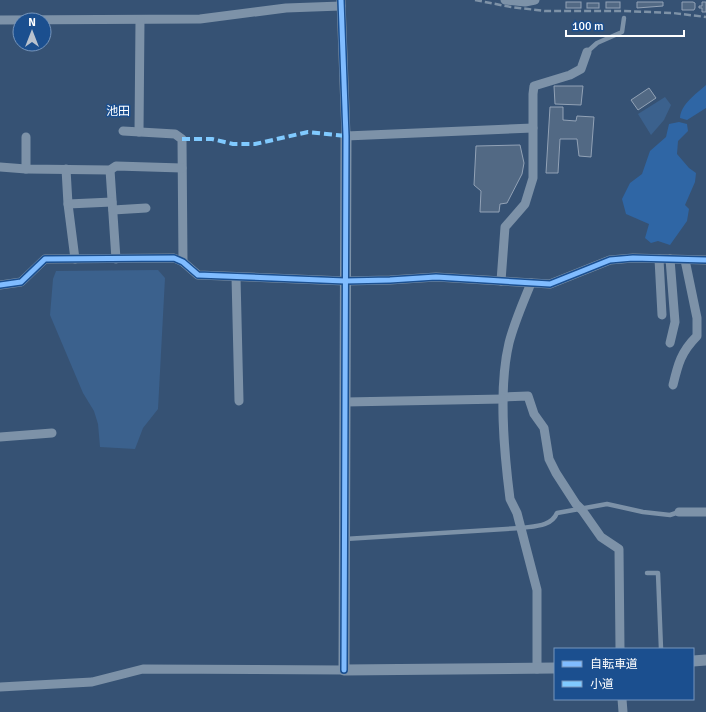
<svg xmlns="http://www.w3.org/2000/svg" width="706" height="712" font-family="Signika,'Noto Sans JP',sans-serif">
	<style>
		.green { fill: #2f66a5 }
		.water { fill: #3b618d }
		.building { fill: #526984; stroke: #92a2b6 }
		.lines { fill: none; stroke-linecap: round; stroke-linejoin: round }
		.service { stroke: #7d92a8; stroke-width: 4.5 }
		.minor { stroke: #7d92a8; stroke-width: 9 }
		.tertiary { stroke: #7d92a8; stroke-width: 11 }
		.rail { stroke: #7e92a7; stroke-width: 2.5; stroke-dasharray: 7 3; stroke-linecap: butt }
		.quiet { stroke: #80caff; stroke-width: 4; stroke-dasharray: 8 4; stroke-linecap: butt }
		.cycleway-casing { stroke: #1b4f8f; stroke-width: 8 }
		.cycleway { stroke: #80bcff; stroke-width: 5 }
		.labels { text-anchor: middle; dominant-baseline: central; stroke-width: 3; stroke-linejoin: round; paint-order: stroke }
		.neighbourhood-label { font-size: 12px; fill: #fff; stroke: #1b4f8f }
	</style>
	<rect width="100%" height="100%" fill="#365274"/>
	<g class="green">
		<path d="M706,85V108L687,120L680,118C681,104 696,94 706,85Z"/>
		<polygon points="679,122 687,124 688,131 678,141 677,154 689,168 696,173 695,182 685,205 689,209 687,221 670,245 658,241 651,243 645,238 649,224 626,214 622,199 630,183 642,174 650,151 666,137 669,124"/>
	</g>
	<g class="water">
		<polygon points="665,97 671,105 664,120 651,135 638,114"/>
		<polygon points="158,270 165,278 158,409 143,428 135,449 100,447 98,424 94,411 83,393 50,315 53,279 56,271"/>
	</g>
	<g class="building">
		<rect x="566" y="2" width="15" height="6"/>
		<rect x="606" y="2" width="14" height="6"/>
		<polygon points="637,2 663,2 663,6 637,8"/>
		<polygon points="682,2 693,2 695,3 695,8 694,10 682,10"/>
		<polygon points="702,2 706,2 706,12 702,12 702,8 699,8 699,6 702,6"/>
		<rect x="587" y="3" width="12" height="5"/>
		<polygon points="554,86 583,86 581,105 555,104"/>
		<polygon points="649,88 656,98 638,110 631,100"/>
		<polygon points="550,107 563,107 563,120 576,121 577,116 594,117 591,157 579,156 577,139 560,139 558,173 546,173"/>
		<polygon points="520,145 524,163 522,174 507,203 500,204 499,212 480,212 481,191 474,185 476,146"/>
	</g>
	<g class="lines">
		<g class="service">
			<polyline points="587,52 597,43 622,32 624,18"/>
			<path d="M345,539L521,528C534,526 551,527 557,513L607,504L643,512L670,515L679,512"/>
			<polyline points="647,573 658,573 661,649"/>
		</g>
		<g class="minor">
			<polyline points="505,0 525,2 535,0"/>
			<polyline points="341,1 346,136 533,128"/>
			<polyline points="0,20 200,19 286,8 341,6"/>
			<polyline points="123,131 175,134 182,139 183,262"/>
			<polyline points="139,132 140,20"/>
			<polyline points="26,137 26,169"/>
			<polyline points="0,167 26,169 110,170 116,166 182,168"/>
			<polyline points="66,169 68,204 75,259"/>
			<polyline points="110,170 116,259"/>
			<polyline points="68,204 112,202"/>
			<polyline points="113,210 146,208"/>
			<polyline points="659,259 662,315"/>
			<polyline points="236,277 239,401"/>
			<polyline points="501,281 505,227 525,204 533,178 533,94 534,86 570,75 581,69 587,52"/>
			<path d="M531,283C523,303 514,323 509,343C498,389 504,452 510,499L517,513L537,590V669"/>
			<polyline points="0,285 21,282 45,259 174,258 183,262 198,275 345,281 390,280 436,277 550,284 610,260 633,258 706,260"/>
			<polyline points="670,343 675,322 670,259"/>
			<path d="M673,385C678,364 681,352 697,336V318L685,260"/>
			<polyline points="503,397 528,396 534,414 544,428 549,459 556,473 576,504 582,510 601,537 619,549 620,649"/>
			<polyline points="345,402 503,399"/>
			<polyline points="0,437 52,433"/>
			<polyline points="679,512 706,512"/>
			<polyline points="0,687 92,682 143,669 344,670"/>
			<polyline points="622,699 623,712"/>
		</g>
		<g class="tertiary">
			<polyline points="346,136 344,670 555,668"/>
			<polyline points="693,661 706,660"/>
		</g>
		<polyline class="rail" points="475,0 511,7 545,11 623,11 673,13 706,17"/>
		<polyline class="quiet" points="182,139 212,139 233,144 255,144 308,132 346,136"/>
		<defs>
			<g id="cycleway">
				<polyline points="341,0 346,136 344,670"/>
				<polyline points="0,285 21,282 45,259 174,258 183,262 198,275 345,281 390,280 436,277 550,284 610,260 633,258 706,260"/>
			</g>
		</defs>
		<use href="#cycleway" class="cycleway-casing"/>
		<use href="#cycleway" class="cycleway"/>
	</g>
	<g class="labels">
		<g class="neighbourhood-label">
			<text x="118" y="111">池田</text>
		</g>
	</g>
	<rect x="554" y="648" width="140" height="52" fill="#1b4f8f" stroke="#7695bc"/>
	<rect x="562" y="661" width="20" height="6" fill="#80bcff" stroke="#7695bc"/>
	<text x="590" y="668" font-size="12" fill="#ffffff">自転車道</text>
	<rect x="562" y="681" width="20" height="6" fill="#80caff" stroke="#7695bc"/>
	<text x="590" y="688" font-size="12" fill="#ffffff">小道</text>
	<g transform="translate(32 32)"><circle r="19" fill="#1b4f8f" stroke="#7695bc"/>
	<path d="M0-3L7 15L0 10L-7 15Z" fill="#b9c2ce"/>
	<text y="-6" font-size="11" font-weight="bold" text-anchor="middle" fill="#ffffff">N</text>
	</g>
	<path d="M566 30v6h118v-6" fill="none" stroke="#ffffff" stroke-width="2"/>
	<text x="572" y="30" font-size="12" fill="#ffffff" stroke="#1b4f8f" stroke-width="3" paint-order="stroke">100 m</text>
</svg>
